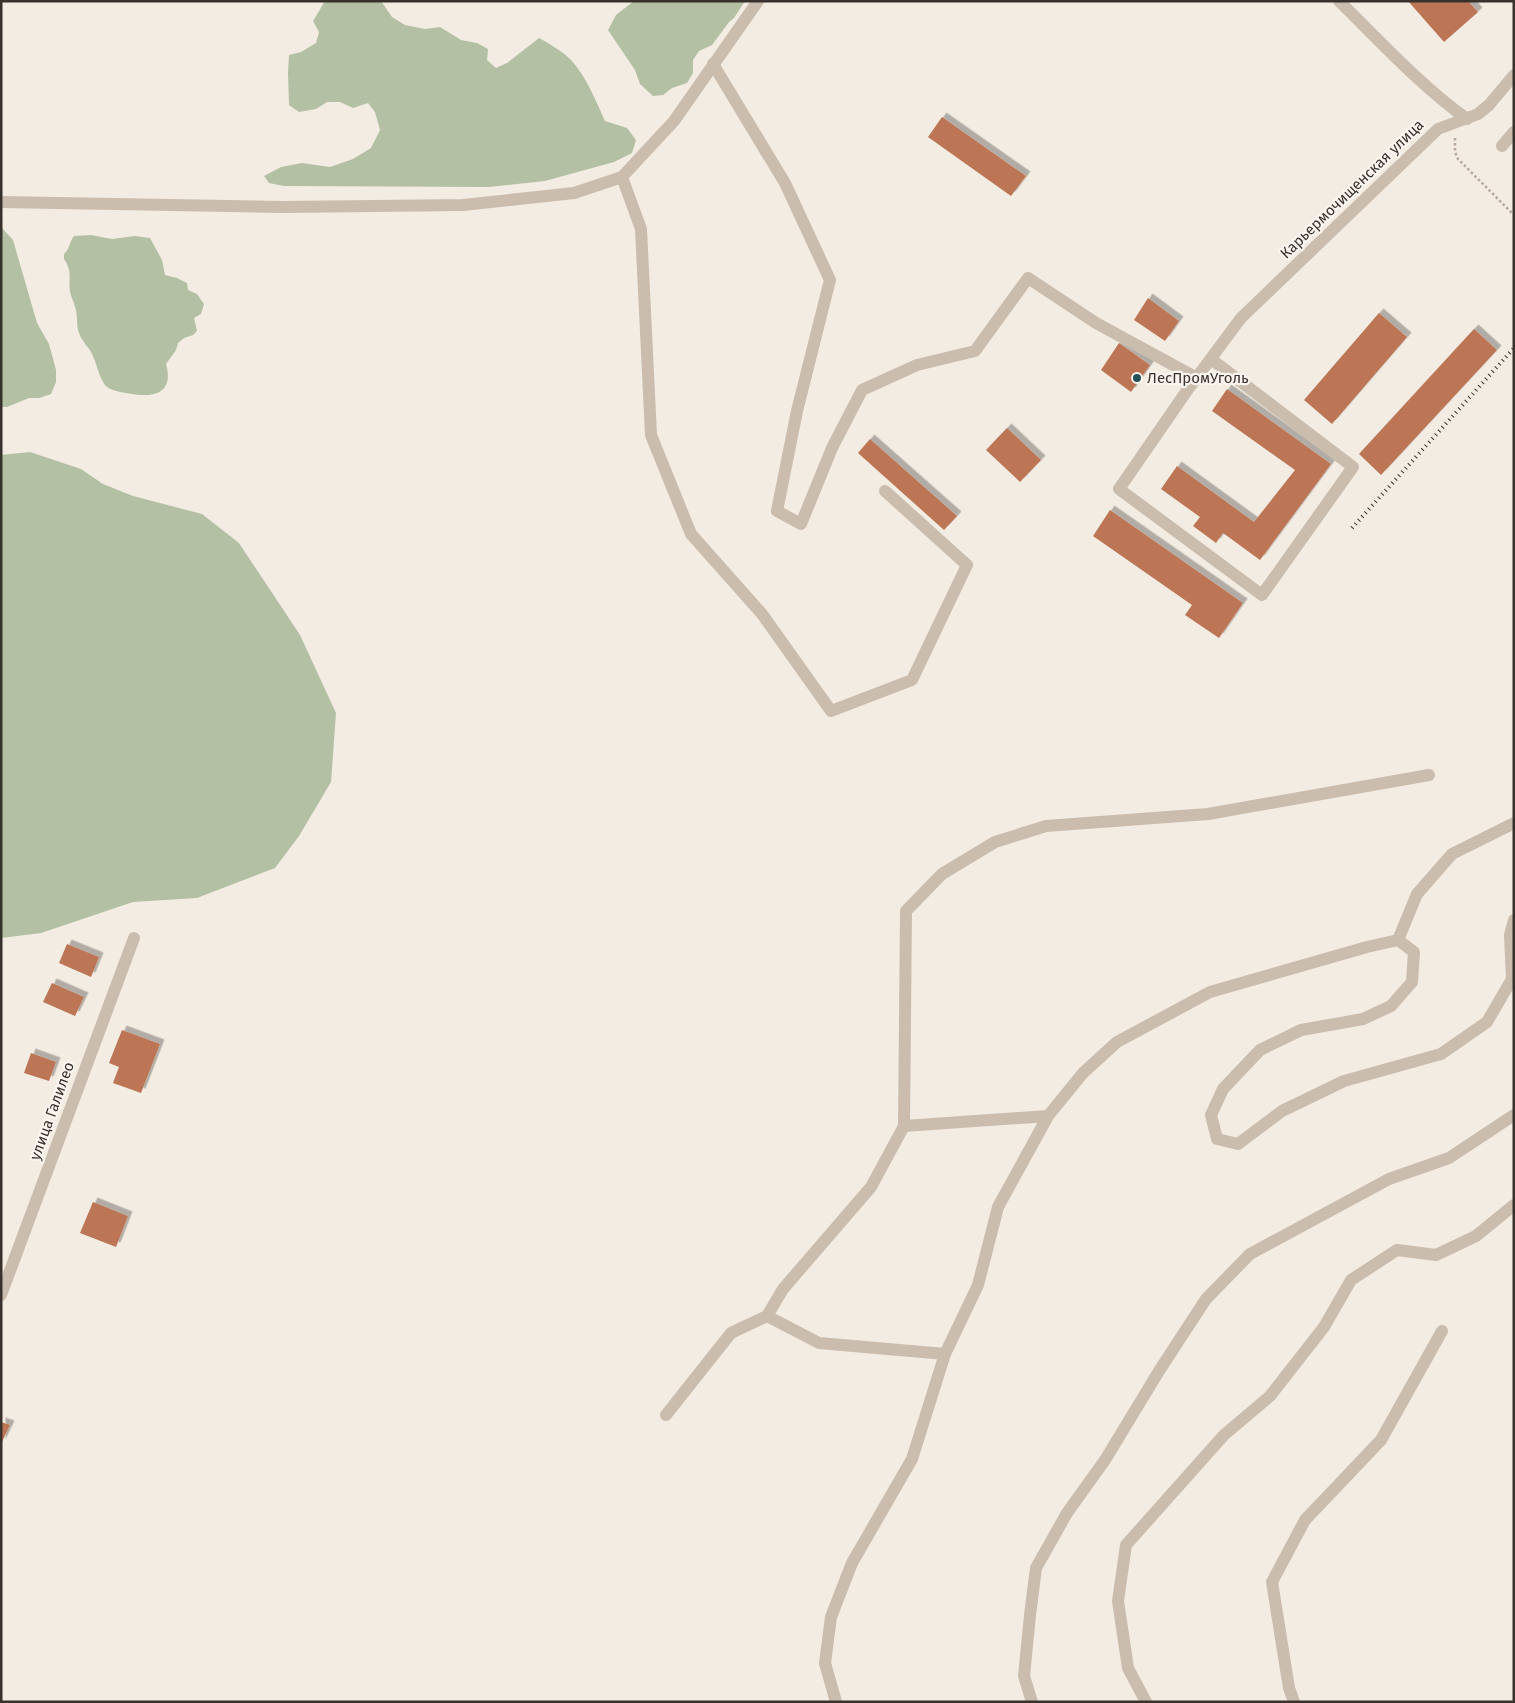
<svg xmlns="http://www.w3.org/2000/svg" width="1515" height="1703" font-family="'Fira Sans',sans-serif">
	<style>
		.green { fill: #b4c0a3 }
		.building { fill: #bc7656; filter: url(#shadow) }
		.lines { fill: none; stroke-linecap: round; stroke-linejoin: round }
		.path { stroke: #b5a799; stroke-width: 2.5; stroke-dasharray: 2.5 2.5; stroke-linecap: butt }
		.minor { stroke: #cabdae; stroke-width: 12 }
		.rail { stroke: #39312c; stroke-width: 4; stroke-dasharray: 1 4; stroke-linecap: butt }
		.poi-dot { fill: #245158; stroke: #faf5ef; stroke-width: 2 }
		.labels { text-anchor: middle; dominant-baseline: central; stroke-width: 4.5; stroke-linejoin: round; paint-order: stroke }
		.street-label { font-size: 15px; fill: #39312c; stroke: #faf5ef }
		.poi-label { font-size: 15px; fill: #39312c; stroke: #faf5ef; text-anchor: start }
	</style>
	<defs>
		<filter id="shadow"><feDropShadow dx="4.5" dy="-4.5" stdDeviation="0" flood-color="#0004"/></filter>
	</defs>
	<rect width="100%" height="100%" fill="#f2ece2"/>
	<g class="green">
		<path d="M325,1H381L392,17L405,25L425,29L440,27L461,40L477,43L488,49L487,60L496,68L507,63L539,38C550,44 562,51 571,60C586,76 596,101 605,121L627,128L636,140L632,153L614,162L545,181L489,187L284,186L269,183L264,176L281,167L302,163L330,167L353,159L371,148L380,130L375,112L368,103L353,108L340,102H327L316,109L299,112L289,105L288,72L289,55L301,52L316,43L319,32L313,21Z"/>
		<polygon points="634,1 745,1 734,18 729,22 712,45 699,51 693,60 693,73 687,83 672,88 663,95 653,96 640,84 635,70 608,30 616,15"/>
		<polygon points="1,227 13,240 37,323 49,344 56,370 56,382 51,394 39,398 29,398 7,407 1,407"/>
		<path d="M91,235L112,239L135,236L150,238L162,260L165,275L177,278L187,283L188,290L197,294L204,304L201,314L194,318L197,331L193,335L184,338L178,343L176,350L166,364C175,396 150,398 126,393C119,392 109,390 105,385C99,377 97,365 93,356C90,348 82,342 79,333C76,325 78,315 75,307C74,302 71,297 70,292C68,279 73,272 64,259V254C70,249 69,242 74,236Z"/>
		<polygon points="30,452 81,469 103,484 133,496 202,514 239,543 300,635 336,713 331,782 299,836 275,868 197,898 133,902 41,933 1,938 1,455"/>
	</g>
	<g class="building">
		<polygon points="1408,1 1468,1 1478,12 1444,42"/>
		<polygon points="942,117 1026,176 1011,196 928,137"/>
		<polygon points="1148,298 1179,321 1165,341 1134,320"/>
		<polygon points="1379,313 1407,337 1332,424 1304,400"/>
		<polygon points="1474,329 1497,350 1381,475 1359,454"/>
		<polygon points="1119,343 1150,365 1131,392 1101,370"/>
		<polygon points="1227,389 1331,464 1260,560 1223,533 1216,543 1193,526 1200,517 1161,489 1177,466 1254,522 1295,470 1212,411"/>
		<polygon points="1007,428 1041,460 1020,482 986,450"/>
		<polygon points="870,439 957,516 944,530 858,453"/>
		<polygon points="1110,510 1243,603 1219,638 1185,615 1192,605 1093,536"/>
		<polygon points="67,944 99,957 91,977 59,963"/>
		<polygon points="52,983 84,997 75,1016 43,1002"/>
		<polygon points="122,1030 160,1044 141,1093 113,1083 119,1067 109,1063"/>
		<polygon points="31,1053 56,1062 49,1081 24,1073"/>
		<polygon points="93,1202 128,1216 116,1247 80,1233"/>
		<polygon points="1,1422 10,1425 1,1444"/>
	</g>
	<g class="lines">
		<polyline class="path" points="1455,138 1455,152 1458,159 1514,215"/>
		<g class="minor">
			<path d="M1339,1C1379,40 1421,86 1467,119"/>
			<polyline points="713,64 785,183 830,280 797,411 777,511 801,524 832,448 862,390 917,365 975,351 1028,278 1096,323 1197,378"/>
			<polyline points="1502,146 1514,132"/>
			<polyline points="622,177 641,229 651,435 691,534 762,614 831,711 912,680 967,565 885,491"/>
			<polyline points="1,202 283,207 463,205 574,193 622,177 674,121 758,1"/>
			<polyline points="1211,359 1353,467 1262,595 1119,489 1186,392 1241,318 1438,129 1478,114 1489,105 1514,75"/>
			<polyline points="1398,940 1417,894 1452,854 1514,823"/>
			<polyline points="904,1126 1048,1116"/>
			<polyline points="1,1295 134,938"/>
			<polyline points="767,1316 819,1343 945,1354"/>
			<polyline points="666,1415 731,1333 767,1316 783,1289 871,1187 904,1126 906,911 942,874 995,842 1046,826 1208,814 1429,775"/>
			<polyline points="836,1702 825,1663 831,1617 852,1563 912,1459 945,1354 978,1285 998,1207 1048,1116 1083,1073 1117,1042 1210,992 1367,947 1398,940 1414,952 1412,982 1391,1006 1363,1019 1301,1030 1260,1050 1223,1089 1211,1115 1217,1139 1238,1144 1282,1111 1344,1081 1441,1054 1487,1022 1512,979 1510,935 1514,920"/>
			<polyline points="1032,1702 1024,1676 1030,1615 1036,1568 1067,1513 1105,1460 1159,1371 1206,1299 1250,1254 1389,1179 1449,1158 1514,1115"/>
			<polyline points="1146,1702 1128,1668 1118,1601 1126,1545 1224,1435 1270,1396 1324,1327 1351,1280 1397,1250 1436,1255 1476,1236 1514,1205"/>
			<polyline points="1294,1702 1289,1688 1272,1582 1305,1520 1381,1440 1442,1331"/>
		</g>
		<polyline class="rail" points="1352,528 1514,348"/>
	</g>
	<circle class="poi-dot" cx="1137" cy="378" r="5"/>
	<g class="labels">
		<g class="street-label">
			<text transform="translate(1352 189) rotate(-44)">Карьермочищенская улица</text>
			<text transform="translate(52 1111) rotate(-70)">улица Галилео</text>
		</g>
		<g class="poi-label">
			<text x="1147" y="378">ЛесПромУголь</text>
		</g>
	</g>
	<rect width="1515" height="1703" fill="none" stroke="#39312c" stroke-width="5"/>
</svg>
